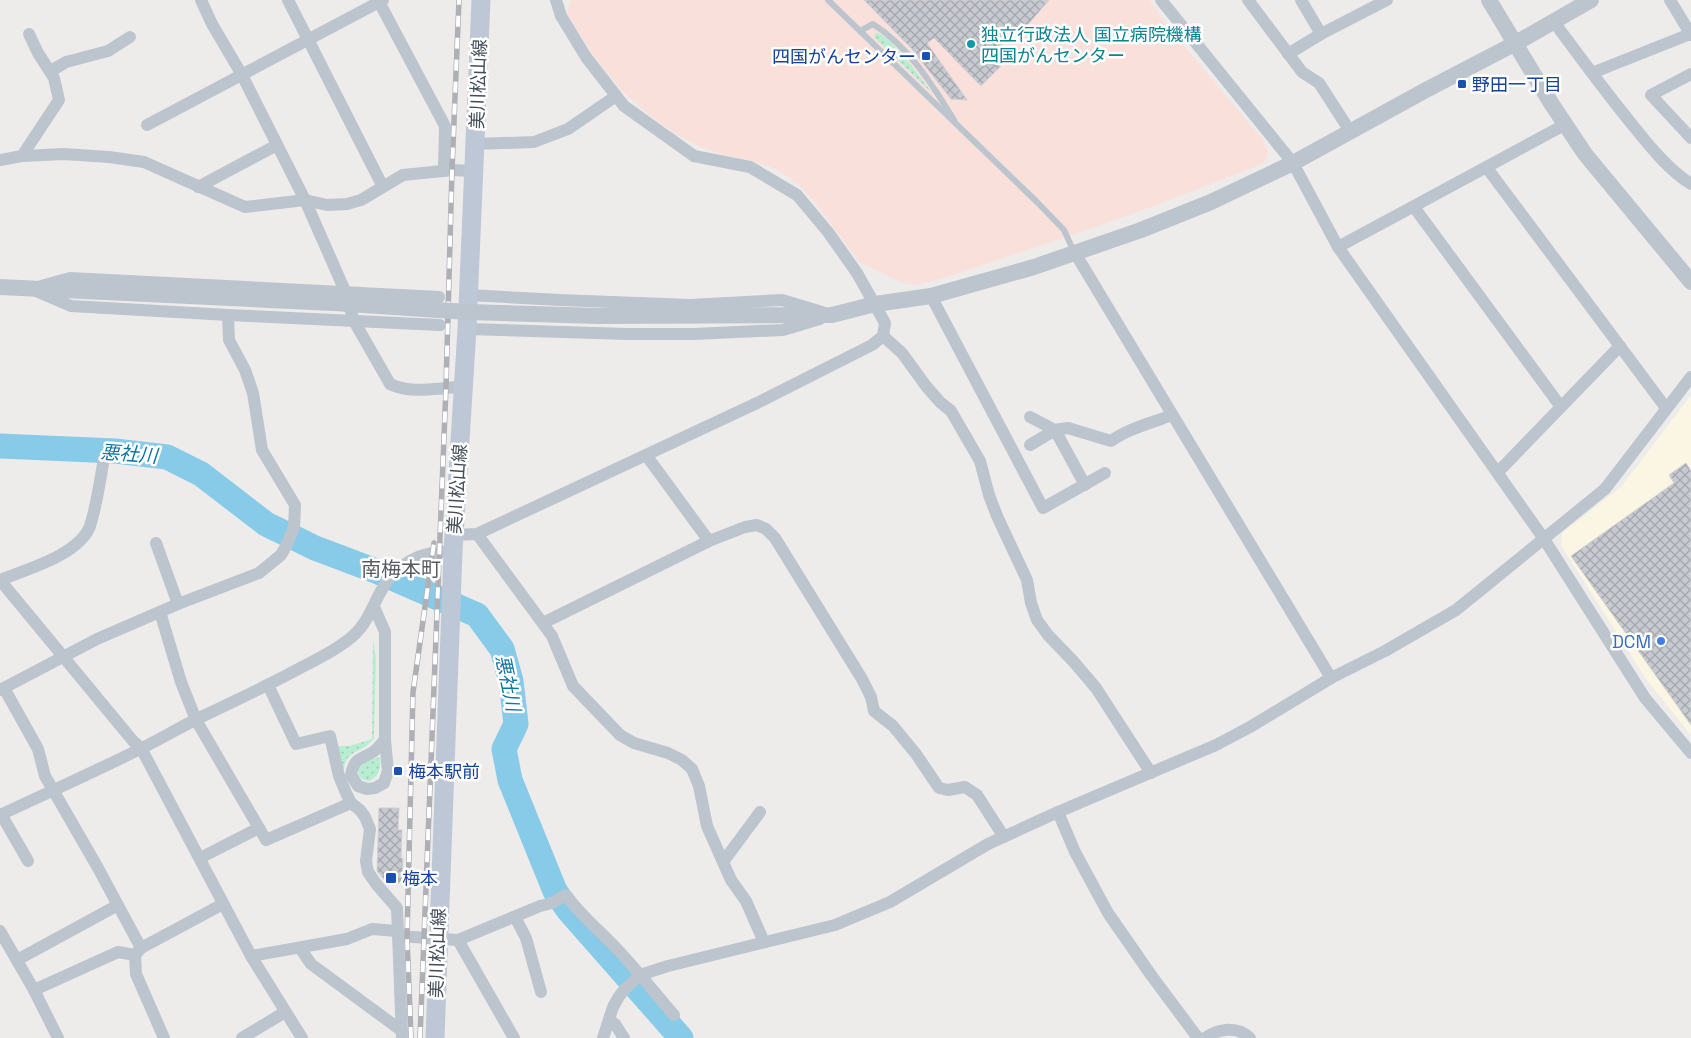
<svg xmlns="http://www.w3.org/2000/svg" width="1691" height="1038" font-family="'Space Grotesk','Noto Sans JP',sans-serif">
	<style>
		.commercial { fill: #fbf6e3 }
		.medical { fill: #f9e0da }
		.grass { fill: url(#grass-dots) }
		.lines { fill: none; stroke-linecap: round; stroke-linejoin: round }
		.river { stroke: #87cbe9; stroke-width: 25 }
		.building { fill: url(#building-cross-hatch); stroke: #cfd1d7 }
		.service { stroke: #bcc4ce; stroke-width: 6 }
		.minor { stroke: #bcc4ce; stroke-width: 12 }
		.tertiary { stroke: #bcc4ce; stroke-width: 16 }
		.secondary { stroke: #bec7d5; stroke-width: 19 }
		.rail-casing { stroke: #aeb0b6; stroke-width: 5.5 }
		.rail { stroke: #fff; stroke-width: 4; stroke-dasharray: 11; stroke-linecap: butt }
		.tertiary-bridge { stroke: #bcc4ce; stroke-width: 16 }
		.culture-dot { fill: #0f9aa8; stroke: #fff; stroke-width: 2 }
		.transit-dot { fill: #1a4fb4; stroke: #fff; stroke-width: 2 }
		.shop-dot { fill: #3f7fe0; stroke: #fff; stroke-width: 2 }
		.labels { text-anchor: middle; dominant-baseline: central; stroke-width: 5; stroke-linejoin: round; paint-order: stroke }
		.culture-label { font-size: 18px; fill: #0d838f; stroke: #fff; text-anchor: start }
		.transit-label { font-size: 18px; fill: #164399; stroke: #fff; text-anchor: start }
		.street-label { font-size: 18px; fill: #444d58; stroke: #fff }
		.shop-label { font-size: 18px; fill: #366cbe; stroke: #fff; text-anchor: end }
		.water-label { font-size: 19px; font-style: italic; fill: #0f75a1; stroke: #fff }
		.quarter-label { font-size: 20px; fill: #585b60; stroke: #fff }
	</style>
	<defs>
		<pattern id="grass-dots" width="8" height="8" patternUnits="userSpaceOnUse" patternTransform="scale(1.25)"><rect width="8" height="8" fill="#b9edd2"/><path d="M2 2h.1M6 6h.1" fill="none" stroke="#a0cdb6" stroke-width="1.8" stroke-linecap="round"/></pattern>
		<pattern id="building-cross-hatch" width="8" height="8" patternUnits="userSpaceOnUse" patternTransform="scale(1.25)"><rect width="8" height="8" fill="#c8cad1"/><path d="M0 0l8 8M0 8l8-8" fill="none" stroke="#a4a6ac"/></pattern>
	</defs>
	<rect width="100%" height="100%" fill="#eeeceb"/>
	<polygon class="commercial" points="1691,395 1691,735 1646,679 1561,545 1562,533 1621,487"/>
	<polygon class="medical" points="571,0 1149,0 1168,27 1263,140 1267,148 1268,156 1262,164 1162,203 1082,232 947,277 917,285 903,283 859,262 817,205 798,184 776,169 753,161 724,155 701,147 675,134 649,115 620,89 593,55 567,14"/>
	<g class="grass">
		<path d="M877,33C892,36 922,80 933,94L874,37L875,34Z"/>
		<path d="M373,640L376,658L374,738C365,753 344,749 344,771L336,746H349L372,739Z"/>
		<path d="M380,757C381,768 380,776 369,781L364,780L359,776L358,769L366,761Z"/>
	</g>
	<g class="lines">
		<polyline class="river" points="0,446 115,451 167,457 201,474 266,524 315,548 376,571 477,615 502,649 511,681 516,724 504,749 510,780 555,891 569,911 681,1038"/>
	</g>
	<g class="building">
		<polygon points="864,0 1049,0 1019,35 1015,31 993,53 1004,63 981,86 934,38 927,43 967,100 951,99 912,49"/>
		<polygon points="1686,463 1691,471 1691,725 1571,556 1674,483 1669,475"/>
		<polygon points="379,808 399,808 398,830 402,830 401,858 403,858 402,883 386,882 377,871"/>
	</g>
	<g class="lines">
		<g class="service">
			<polyline points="828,0 1038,203 1064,230 1074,252"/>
			<path d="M860,31L873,24C909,47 932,84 954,120"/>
		</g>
		<g class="minor">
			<path d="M201,0L212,24L242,75L305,200L345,291L354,321L390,384C413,395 439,387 464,387"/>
			<polyline points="288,0 383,187"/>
			<polyline points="378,0 445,126 444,171"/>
			<polyline points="1161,0 1293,163 1338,247 1544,539 1645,698 1691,753"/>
			<polyline points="1248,0 1302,72 1319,83 1350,131"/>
			<polyline points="1301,0 1321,34"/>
			<polyline points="1670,0 1691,35"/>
			<path d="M1554,22C1580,57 1606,93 1635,128C1651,148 1669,170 1691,184"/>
			<polyline points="1288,54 1321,34 1387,0"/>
			<polyline points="51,71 66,62 108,51 130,37"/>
			<polyline points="1592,73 1690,34"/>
			<polyline points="1691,74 1651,95 1691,138"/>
			<polyline points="147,125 383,0"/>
			<polyline points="475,144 534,142 568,129 616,96"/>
			<polyline points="22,156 59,100 54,78 38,53 29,34"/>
			<polyline points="0,160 22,156 64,154 109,157 144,162 245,207 305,200 327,205 347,204 361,200 403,175 452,170 473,171"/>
			<polyline points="1487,168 1666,408"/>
			<polyline points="198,187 277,145"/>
			<polyline points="1414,207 1561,407"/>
			<polyline points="1338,247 1566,124"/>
			<polyline points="1075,253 1331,678"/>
			<polyline points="41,286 70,278 439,297"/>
			<polyline points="36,291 71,306 228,315 440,325"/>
			<polyline points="468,295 560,300 690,305 782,300 822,312"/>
			<polyline points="931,296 1043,508 1105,473"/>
			<polyline points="467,329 627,334 693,334 783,330 820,319"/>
			<polyline points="883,336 902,353 926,386 940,402 951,411 980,461 989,495 997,516 1027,580 1031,603 1037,620 1048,635 1073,661 1096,688 1151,773"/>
			<path d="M1030,417L1055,430L1068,428L1111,441C1129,428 1152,423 1172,415"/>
			<polyline points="1030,445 1055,430 1085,485"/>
			<polyline points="646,455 709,541"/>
			<polyline points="1498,472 1620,346"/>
			<polyline points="477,534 552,636 573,686 620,735 634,743 668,753 682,760 692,769 699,786 707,826 731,880 746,901 764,942"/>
			<polyline points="454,535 477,534 757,403 872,345 883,336 885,323 857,273 828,232 797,195 750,167 694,156 624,106 586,57 561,16 556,0"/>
			<polyline points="156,543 178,604"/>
			<polyline points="0,580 133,741 141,748 251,956 302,1038"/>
			<path d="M0,580C27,569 79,555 90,526C97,504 100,481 104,458"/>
			<path d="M374,607L385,632V740L388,771L384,783L375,788L367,789L358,786L351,775C354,758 360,760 373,752C377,749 381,744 385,740"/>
			<polyline points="160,612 181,682 196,720 266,840 351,803"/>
			<polyline points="543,623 709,541 745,527 757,525 766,529 775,538 862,679 871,697 874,711 893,726 916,754 939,788 948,790 965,787 977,795 1004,837"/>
			<polyline points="268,685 296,744 330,736 339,776 346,793 351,803 360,810 365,817 370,829 366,861 368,872 377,885 397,908 402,1038"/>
			<polyline points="4,688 38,749 45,776 98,868 141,948 135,955 136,974 164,1038"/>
			<polyline points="0,690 97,639 178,604 259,573 281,555 285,548 294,528 295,505 262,450 253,393 245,370 229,340 228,315"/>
			<polyline points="1058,812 1075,852 1108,913 1151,975 1198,1038"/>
			<polyline points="1,814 28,861"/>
			<path d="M0,815C47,793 94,772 140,749C161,739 180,727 201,717C235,701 269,685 302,667C318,659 334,651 348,640C366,627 371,609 381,591C396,563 422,550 453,552"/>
			<polyline points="200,858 259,828"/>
			<polyline points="723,862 760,812"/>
			<polyline points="515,917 526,938 541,992"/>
			<polyline points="0,931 34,990 58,1038"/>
			<polyline points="398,936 458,940 514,1038"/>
			<path d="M458,940L540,906L552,903L566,895C581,916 600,931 617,949C637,970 655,993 674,1015"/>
			<polyline points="141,948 223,904"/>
			<polyline points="300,948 311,964 402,1031"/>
			<polyline points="251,956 347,939 372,929 397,931"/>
			<polyline points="17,960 118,905"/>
			<polyline points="34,990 118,952 135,955"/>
			<polyline points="609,1020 615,1024 624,1038"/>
			<polyline points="242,1038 285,1012"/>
			<polyline points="603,1038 613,1007 618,998 623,991 640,975 668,966 835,925 890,902 988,844 1058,812 1216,745 1250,727 1331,678 1385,651 1456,610 1605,489 1691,377"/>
			<path d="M1205,1038C1218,1029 1237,1025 1250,1038"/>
		</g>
		<g class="tertiary">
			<polyline points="1489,0 1551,103 1585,154 1691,282"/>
			<polyline points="0,287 334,303"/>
			<polyline points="598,316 832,315 875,304 931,296 1034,267 1141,230 1211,202 1293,163 1426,90 1516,43 1591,0"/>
		</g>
		<polyline class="secondary" points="435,1038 453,552 467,329 481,0"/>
		<defs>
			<g id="rail">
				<polyline points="411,1038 407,937 413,692 434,543"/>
				<polyline points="420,1038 446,387 452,170 459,0"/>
			</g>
		</defs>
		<use href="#rail" class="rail-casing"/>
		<use href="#rail" class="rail"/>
		<polyline class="tertiary-bridge" points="334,303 468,312 598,316"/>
	</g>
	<circle class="culture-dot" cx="971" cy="44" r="5"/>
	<g class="transit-dot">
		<rect x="921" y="51" width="10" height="10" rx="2.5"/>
		<rect x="1457" y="79" width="10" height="10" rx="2.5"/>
		<rect x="393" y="766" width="10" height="10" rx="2.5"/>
		<rect x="385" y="872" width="12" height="12" rx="2.5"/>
	</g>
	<circle class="shop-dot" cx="1661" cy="641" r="5"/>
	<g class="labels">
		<g class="culture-label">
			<text x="981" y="34">独立行政法人 国立病院機構<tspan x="981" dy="21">四国がんセンター</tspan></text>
		</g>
		<g class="transit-label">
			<text x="916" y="56" text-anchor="end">四国がんセンター</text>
			<text x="1472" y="84">野田一丁目</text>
			<text x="408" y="771">梅本駅前</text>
			<text x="402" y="878">梅本</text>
		</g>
		<g class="street-label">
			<text transform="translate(478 84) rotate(-88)">美川松山線</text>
			<text transform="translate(457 489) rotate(-86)">美川松山線</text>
			<text transform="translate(437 953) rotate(-88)">美川松山線</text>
		</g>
		<g class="shop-label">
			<text x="1651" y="641">DCM</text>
		</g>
		<g class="water-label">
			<text transform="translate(129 454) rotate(4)">悪社川</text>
			<text transform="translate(508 683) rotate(78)">悪社川</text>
		</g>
		<g class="quarter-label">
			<text x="401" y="569">南梅本町</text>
		</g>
	</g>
</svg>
